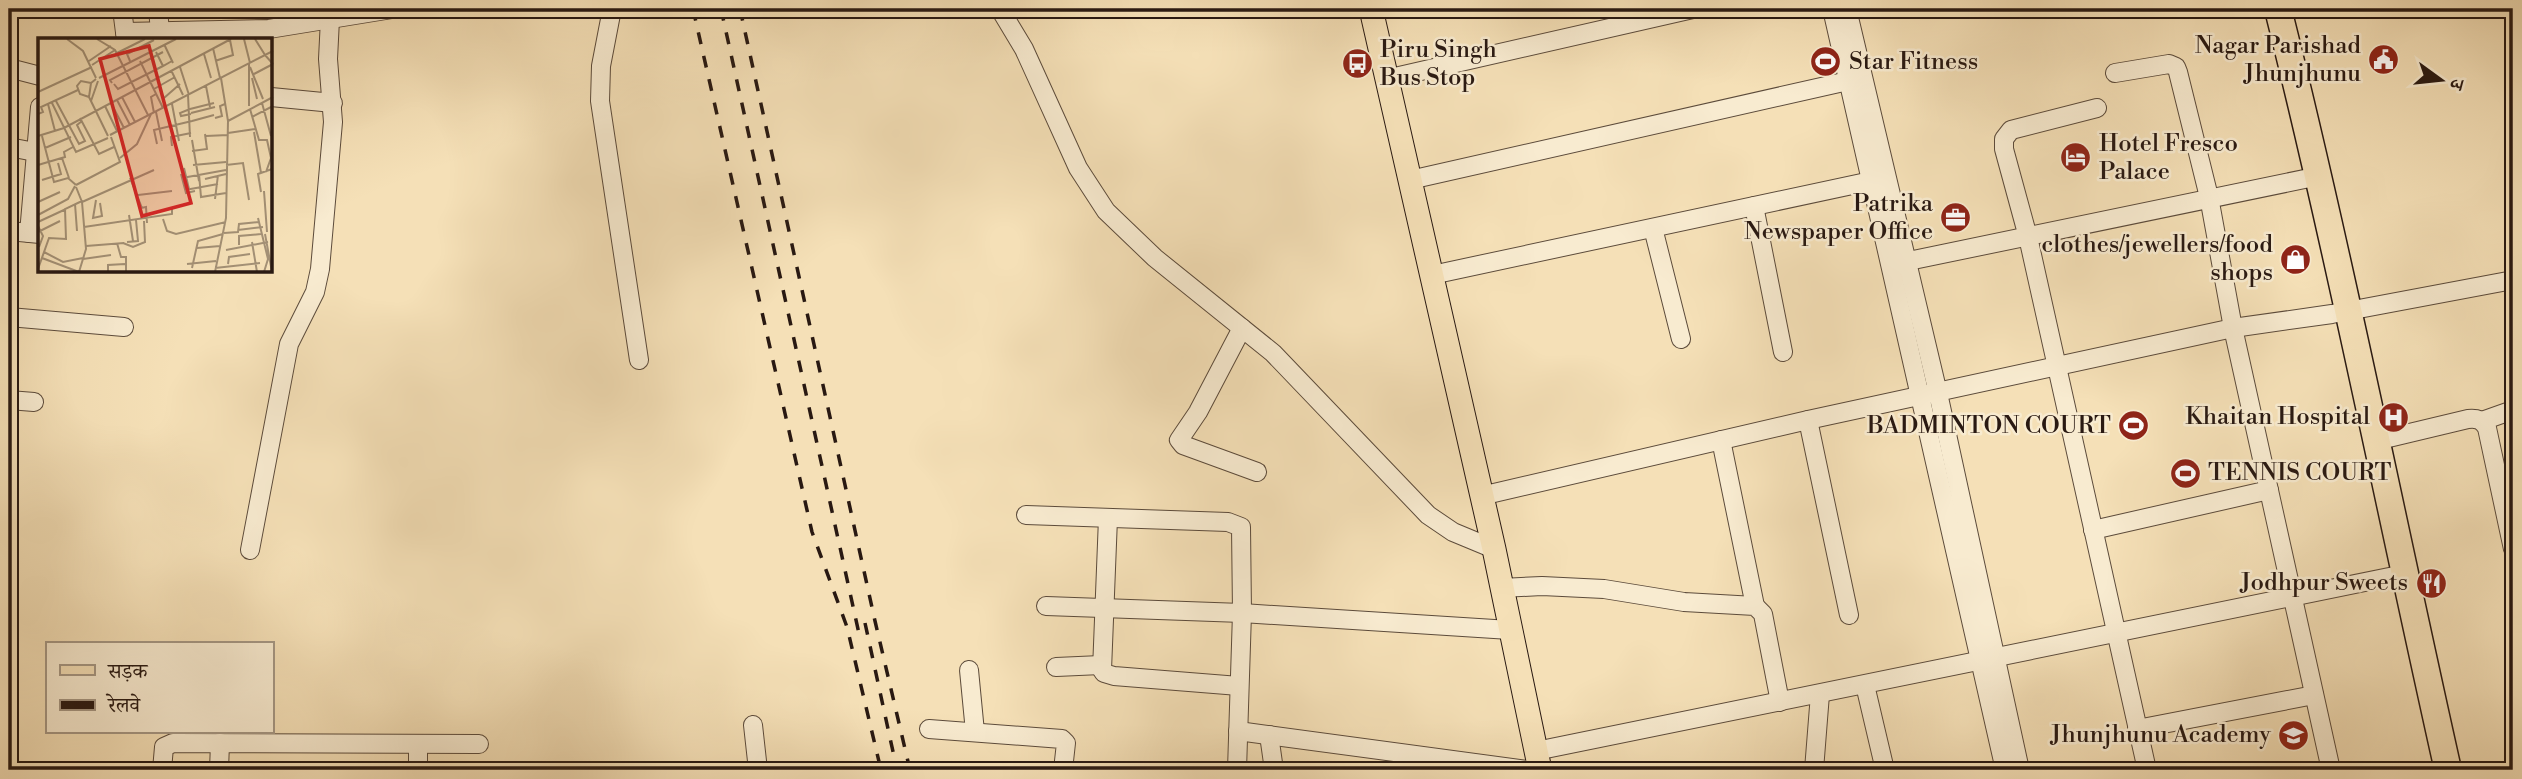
<svg xmlns="http://www.w3.org/2000/svg" width="2522" height="779" font-family="'Libre Bodoni','Noto Serif Devanagari',serif">
	<style>
		.lines { fill: none; stroke-linecap: round; stroke-linejoin: round }
		.minor-casing { stroke: #5c4b3b; stroke-width: 20 }
		.major-casing { stroke: #291912; stroke-width: 25 }
		.highway-casing { stroke: #291912; stroke-width: 29 }
		.minor { stroke: #f8ebd0; stroke-width: 18 }
		.major { stroke: #f5e0b7; stroke-width: 23 }
		.highway { stroke: #f5e0b7; stroke-width: 26 }
		.rail { stroke: #291912; stroke-width: 3.5; stroke-dasharray: 12 12; stroke-linecap: butt }
		.labels { text-anchor: middle; dominant-baseline: central; stroke-width: 5; stroke-linejoin: round; paint-order: stroke }
		.poi-label { font-size: 24px; fill: #291912; stroke: #f8ebd0; text-anchor: end }
		.inset-road { fill: none; stroke: #a39075; stroke-width: 2 }
		.view { fill: #d62828; fill-opacity: 0.15; stroke: #d62828; stroke-width: 3.5 }
		.inset-edge { fill: none; stroke: #291912; stroke-width: 3.5 }
	</style>
	<rect width="100%" height="100%" fill="#f5e0b7"/>
	<filter id="stains"><feTurbulence type="fractalNoise" baseFrequency=".00286" numOctaves="4"/><feColorMatrix values="0 0 0 0 .2 0 0 0 0 .09 0 0 0 0 .02 0 0 0 .5 -.17"/></filter>
	<radialGradient id="worn" r=".72"><stop offset=".6" stop-color="#630" stop-opacity="0"/><stop offset="1" stop-color="#630" stop-opacity=".3"/></radialGradient>
	<g class="lines">
		<defs>
			<g id="minor">
				<polyline points="122,9 126,40"/>
				<polyline points="158,9 160,32"/>
				<polyline points="612,9 601,66 600,101 639,360"/>
				<polyline points="1000,9 1024,49 1078,168 1106,211 1155,258 1273,353 1428,515 1453,532 1494,549"/>
				<polyline points="1832,9 2005,770"/>
				<polyline points="1847,9 1938,393 2020,770"/>
				<polyline points="125,32 269,29 392,9"/>
				<polyline points="9,68 40,76"/>
				<polyline points="2115,73 2169,64 2176,67 2178,72 2209,197 2233,328 2331,770"/>
				<polyline points="1386,79 1693,9"/>
				<polyline points="271,97 333,103"/>
				<polyline points="2097,108 2011,130 2004,139 2004,149 2028,237 2147,770"/>
				<polyline points="9,147 40,153"/>
				<polyline points="1410,180 1848,81"/>
				<polyline points="1754,206 1783,352"/>
				<polyline points="1653,228 1681,339"/>
				<polyline points="9,231 40,234"/>
				<polyline points="29,233 40,107"/>
				<polyline points="1894,264 2319,176"/>
				<polyline points="1432,275 1871,181"/>
				<polyline points="9,317 124,327"/>
				<polyline points="1242,328 1198,412 1179,440 1183,445 1257,472"/>
				<polyline points="9,400 34,402"/>
				<polyline points="1808,420 1849,615"/>
				<polyline points="2482,421 2513,410"/>
				<polyline points="1721,440 1755,606"/>
				<path d="M2376,441L2468,419C2478,418 2482,420 2487,428L2513,549"/>
				<polyline points="1481,496 1808,420 2233,328 2332,314 2513,280"/>
				<polyline points="1026,515 1228,522 1241,527 1242,613 1237,770"/>
				<polyline points="1108,518 1102,670 1104,673 1114,676 1239,686"/>
				<polyline points="2093,530 2269,490"/>
				<polyline points="250,550 289,344 315,292 320,269 333,122 328,59 330,19"/>
				<polyline points="1501,588 1542,586 1604,589 1684,602 1755,606 1763,614 1780,702"/>
				<polyline points="1046,606 1242,613 1510,630"/>
				<polyline points="1056,667 1101,665"/>
				<polyline points="969,670 975,732"/>
				<polyline points="1865,685 1885,770"/>
				<polyline points="753,725 758,770"/>
				<polyline points="929,729 1062,739 1066,743 1063,770"/>
				<polyline points="2137,729 2314,695"/>
				<polyline points="1238,731 1528,770"/>
				<polyline points="1269,735 1274,770"/>
				<polyline points="1536,751 2404,574"/>
				<polyline points="162,770 164,747 173,743 479,744"/>
				<polyline points="219,770 220,743"/>
				<polyline points="418,770 418,744"/>
				<polyline points="1814,770 1820,694"/>
			</g>
			<polyline id="major" points="1371,9 1494,549 1540,770"/>
			<path id="highway" d="M2278,9C2341,261 2391,516 2448,770"/>
		</defs>
		<use href="#minor" class="minor-casing"/>
		<use href="#major" class="major-casing"/>
		<use href="#highway" class="highway-casing"/>
		<use href="#minor" class="minor"/>
		<use href="#major" class="major"/>
		<use href="#highway" class="highway"/>
		<g class="rail">
			<polyline points="693,9 812,532 847,627 881,770"/>
			<polyline points="721,9 860,638"/>
			<polyline points="740,9 875,621 910,770"/>
			<polyline points="865,623 897,770"/>
		</g>
	</g>
	<defs>
		<symbol id="civic-disc" viewBox="-11 -11 22 22"><circle r="9.5" fill="#8f2418" stroke="#f8ebd0"/><path d="M-.6-6.5H3V-4.5H.6V-3L4-1V1h2V6H-6V1h2V-1L-.6-3ZM-1.2 2.5V6h2.4V2.5Z" fill="#fff"/></symbol>
		<symbol id="stadium-disc" viewBox="-11 -11 22 22"><circle r="9.5" fill="#8f2418" stroke="#f8ebd0"/><path d="M0-5a6.5 5 0 1 0 0 10a6.5 5 0 1 0 0-10ZM-3.5-1.8h7v3.6h-7Z" fill="#fff"/></symbol>
		<symbol id="bus-disc" viewBox="-11 -11 22 22"><circle r="9.5" fill="#8f2418" stroke="#f8ebd0"/><path d="M-5-6H5V4H4V6H2V4H-2V6H-4V4H-5ZM-3.5-4V0h7V-4ZM-3.5 1.2v1.5H-2V1.2ZM2 1.2v1.5H3.5V1.2Z" fill="#fff"/></symbol>
		<symbol id="hotel-disc" viewBox="-11 -11 22 22"><circle r="9.5" fill="#8f2418" stroke="#f8ebd0"/><path d="M-6-4.5h1.5V1H6V5H4.5V3h-9V5H-6ZM-4 0a1.8 1.8 0 1 1 3.6 0ZM.5 0V-2.5h3Q6-2.5 6 0Z" fill="#fff"/></symbol>
		<symbol id="office-disc" viewBox="-11 -11 22 22"><circle r="9.5" fill="#8f2418" stroke="#f8ebd0"/><path d="M-6-3h4V-5.5h4V-3h4V5H-6ZM-1-4.5V-3h2v-1.5ZM-6 0V1H6V0Z" fill="#fff"/></symbol>
		<symbol id="shop-disc" viewBox="-11 -11 22 22"><circle r="9.5" fill="#8f2418" stroke="#f8ebd0"/><path d="M-5-2.5h2.3a2.7 3.5 0 0 1 5.4 0H5L5.5 6h-11ZM-1.5-2.5h3a1.5 2.3 0 0 0-3 0Z" fill="#fff"/></symbol>
		<symbol id="hospital-disc" viewBox="-11 -11 22 22"><circle r="9.5" fill="#8f2418" stroke="#f8ebd0"/><path d="M-5-5h3v3.5h4V-5h3V5h-3V1.5h-4V5h-3Z" fill="#fff"/></symbol>
		<symbol id="restaurant-disc" viewBox="-11 -11 22 22"><circle r="9.5" fill="#8f2418" stroke="#f8ebd0"/><path d="M-5-6h1v4h1v-4h1v4h1v-4h1v5L-1.5 .5V6h-2V.5L-5-1ZM5-6V6H3V1.5H1.5Q1.5-4 5-6Z" fill="#fff"/></symbol>
		<symbol id="school-disc" viewBox="-11 -11 22 22"><circle r="9.5" fill="#8f2418" stroke="#f8ebd0"/><path d="M0-5L7-2L0 1L-7-2ZM-4 1L0 2.5L4 1V4Q0 6-4 4Z" fill="#fff"/></symbol>
	</defs>
	<g fill-rule="evenodd">
		<use href="#civic-disc" x="2366" y="42" width="35" height="35"/>
		<use href="#stadium-disc" x="1808" y="44" width="35" height="35"/>
		<use href="#bus-disc" x="1340" y="46" width="35" height="35"/>
		<use href="#hotel-disc" x="2058" y="140" width="35" height="35"/>
		<use href="#office-disc" x="1938" y="200" width="35" height="35"/>
		<use href="#shop-disc" x="2278" y="242" width="35" height="35"/>
		<use href="#hospital-disc" x="2376" y="400" width="35" height="35"/>
		<use href="#stadium-disc" x="2116" y="408" width="35" height="35"/>
		<use href="#stadium-disc" x="2168" y="456" width="35" height="35"/>
		<use href="#restaurant-disc" x="2414" y="566" width="35" height="35"/>
		<use href="#school-disc" x="2276" y="718" width="35" height="35"/>
	</g>
	<g class="labels">
		<g class="poi-label">
			<text x="2361" y="46">Nagar Parishad<tspan x="2361" dy="28">Jhunjhunu</tspan></text>
			<text x="1380" y="50" text-anchor="start">Piru Singh<tspan x="1380" dy="28">Bus Stop</tspan></text>
			<text x="1849" y="62" text-anchor="start">Star Fitness</text>
			<text x="2099" y="144" text-anchor="start">Hotel Fresco<tspan x="2099" dy="28">Palace</tspan></text>
			<text x="1933" y="204">Patrika<tspan x="1933" dy="28">Newspaper Office</tspan></text>
			<text x="2273" y="245">clothes/jewellers/food<tspan x="2273" dy="28">shops</tspan></text>
			<text x="2370" y="417">Khaitan Hospital</text>
			<text x="2111" y="426">BADMINTON COURT</text>
			<text x="2208" y="473" text-anchor="start">TENNIS COURT</text>
			<text x="2408" y="583">Jodhpur Sweets</text>
			<text x="2271" y="735">Jhunjhunu Academy</text>
		</g>
	</g>
	<g transform="translate(38 38)">
		<rect width="234" height="234" fill="#f5e0b7"/>
		<path class="inset-road" d="M29,1L45,13L58,40M59,1L77,12L110,77M206,1L212,25M217,1L227,17L235,13M126,6L135,25M175,10L182,40M118,14L125,28L134,23M79,15L107,1M166,16L173,40M51,23L73,8M92,23L89,16L116,2M102,23L125,70M177,23L195,17L192,2M54,27L77,12M142,29L151,57M212,29L225,61M133,32L145,57M216,36L235,26M61,40L138,1M214,40L219,61M58,41L53,45L51,59L70,98M74,45L72,42L125,14M76,46L80,51L125,28M168,48L172,69M116,51L137,39M0,54L54,29M150,57L152,99M51,59L42,56L39,48L43,43L53,45M84,59L97,84M126,60L142,46M79,62L92,87M18,63L41,106L47,103L39,87L44,83M53,63L60,43M14,65L38,114L70,100M73,65L86,90M224,65L233,98M10,66L17,93M134,66L141,103M67,68L79,93M211,68V25M152,71L142,75L143,78L153,76M152,71L176,65M212,71L221,102H229L233,120L228,134M118,74L124,103M116,75L113,59L118,56M153,75L177,69M0,76L5,74L3,69L40,52M214,79L235,68M42,80L61,116L76,109M177,80L184,78L182,68L187,66M154,83L176,77M190,83L235,59M216,94L223,135M190,95L217,91M72,97L227,17L235,26M0,98L26,90L193,1M4,98L16,144L30,140L38,147M168,98L190,97M154,102L161,143M119,106L116,92L154,83M134,108L133,99L153,95M7,110L33,99M154,113L169,111L167,96M24,120L31,140M82,120L99,106L113,76M0,127L27,119L26,114L35,109M155,127L188,124M188,127L205,125L211,162M146,130L151,151M143,136L148,155L157,153M161,136L163,159L188,155M92,140L104,170M144,140L188,132M167,141L188,136M4,142L23,136L20,125M38,147L82,124L73,99M38,149L44,164L48,211L41,234M147,152L180,146M226,153L229,194M223,154L220,136L234,131M100,157L134,153M177,161L180,137M58,162L55,180L64,178L62,165M0,164L22,154M44,164L116,132M37,166L39,193M0,177L30,161L37,148M91,177L95,203M220,180L230,221L226,234M104,181L103,170L108,169L109,185M125,181L129,193L138,196L188,184M0,184L28,171M0,188L5,198L1,209M46,189L134,176V170M200,192L225,189M0,194L22,183M186,195L200,194L201,186L221,184M227,196L234,234M89,204L100,203L98,182M214,204L219,234M79,205L83,219H88V234M85,205L95,209L107,204L106,183M201,207V198L223,196M48,208L86,205M159,210L182,208M188,212L230,204M6,214L25,224L45,220M4,220L41,234M45,221L73,217M149,226L178,223M190,226L191,219L212,216M154,230L160,203L185,196M177,230L222,225M0,231L11,200L28,201L27,171L44,163M70,234V227L87,226M177,234L188,180L190,83L183,40"/>
		<path class="view" d="M111,8L153,165L104,178L62,21Z"/>
		<rect width="234" height="234" class="inset-edge"/>
	</g>
	<rect width="2522" height="779" fill="none" stroke="#f5e0b7" stroke-width="35"/>
	<rect x="10" y="10" width="2501" height="758" fill="none" stroke="#291912" stroke-width="3.5"/>
	<rect x="18" y="18" width="2487" height="744" fill="none" stroke="#291912" stroke-width="2"/>
	<rect x="46" y="642" width="228" height="91" fill="#f8ebd0" stroke="#a59784" stroke-width="2"/>
	<rect x="60" y="665" width="35" height="10" fill="#f5e0b7" stroke="#a59784" stroke-width="2"/>
	<text x="108" y="678" font-size="21" fill="#291912">सड़क</text>
	<rect x="60" y="700" width="35" height="10" fill="#291912" stroke="#a59784" stroke-width="2"/>
	<text x="108" y="712" font-size="21" fill="#291912">रेलवे</text>
	<g transform="translate(2441 80) rotate(105)" stroke="#f8ebd0" stroke-width="5" paint-order="stroke">
	<path d="M0-5L12 26L0 18L-12 26Z" fill="#291912"/>
	<text y="-10" font-size="19" font-weight="bold" text-anchor="middle" fill="#291912">उ</text>
	</g>
	<rect width="100%" height="100%" filter="url(#stains)"/>
	<rect width="100%" height="100%" fill="url(#worn)"/>
</svg>
